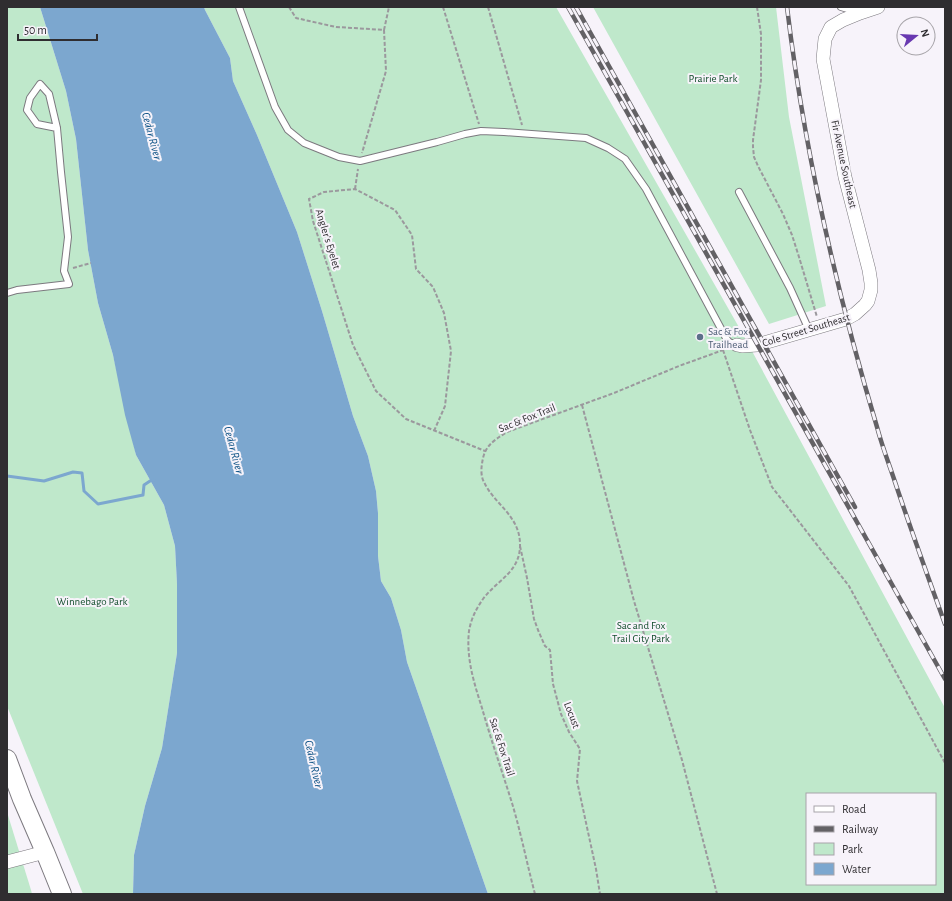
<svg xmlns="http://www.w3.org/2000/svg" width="952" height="901" font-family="'Alegreya Sans',sans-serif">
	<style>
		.green { fill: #bfe8cb; fill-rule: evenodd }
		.water { fill: #7ca7cf }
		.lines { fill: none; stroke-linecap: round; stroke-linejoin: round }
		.stream { stroke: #7ca7cf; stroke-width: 3 }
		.lane-casing { stroke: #7c797f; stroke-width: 8 }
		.street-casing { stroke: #7c797f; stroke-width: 14 }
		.secondary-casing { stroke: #7c797f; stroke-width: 20 }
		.path { stroke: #9b989d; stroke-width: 2; stroke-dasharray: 4 2; stroke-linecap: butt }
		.lane { stroke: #fff; stroke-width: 6 }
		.street { stroke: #fff; stroke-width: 13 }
		.secondary { stroke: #fff; stroke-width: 18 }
		.rail-casing { stroke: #636165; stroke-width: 4.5 }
		.rail { stroke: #f7f3fa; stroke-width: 3; stroke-dasharray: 9; stroke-linecap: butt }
		.service-dot { fill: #5c6f8a; stroke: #f7f3fa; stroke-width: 1.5 }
		.labels { text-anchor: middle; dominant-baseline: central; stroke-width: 4; stroke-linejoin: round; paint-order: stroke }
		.park-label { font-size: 11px; fill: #124e2c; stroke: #f7f3fa }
		.street-label { font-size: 11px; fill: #2f2d30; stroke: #f7f3fa }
		.service-label { font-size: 11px; fill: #4e5e75; stroke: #f7f3fa; text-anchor: start }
		.water-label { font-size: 12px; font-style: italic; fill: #105487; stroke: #f7f3fa }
	</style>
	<rect width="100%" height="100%" fill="#f7f3fa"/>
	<g class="green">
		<polygon points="7,7 40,7 66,91 76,139 88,250 98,303 113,355 136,455 164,505 175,546 177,584 177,653 162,748 145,806 134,855 133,894 83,894 7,706"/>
		<path d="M204,7H556L740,329L945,708V894H488L407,662L401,630L391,598L381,581L378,556V513L376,491L368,456L353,416L322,311L297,232L257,135L233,81L230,58L205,10ZM807,794H935V884H807Z"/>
		<polygon points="593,7 776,7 789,117 826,306 769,324"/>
		<polygon points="7,812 31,890 32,894 7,894"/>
	</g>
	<polygon class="water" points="40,7 204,7 205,10 230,58 233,81 257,135 297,232 322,311 353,416 368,456 376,491 378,513 378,556 381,581 391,598 401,630 407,662 488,894 133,894 134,855 145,806 162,748 177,653 177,584 175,546 164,505 136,455 125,415 113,355 98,303 88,250 76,139 66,91"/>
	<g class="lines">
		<polyline class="stream" points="7,476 44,481 73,472 82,473 84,491 98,504 143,495 144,485 150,481 154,480"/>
		<defs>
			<g id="lane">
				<polyline points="239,7 275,107 288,130 304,143 339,157 360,161 437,142 465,134 481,131 504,132 586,138 608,148 625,159 646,189 726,338 729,342 737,345"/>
				<polyline points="841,7 858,12"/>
				<polyline points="739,192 790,288 809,330"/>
				<polyline points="7,293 17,290 69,284 64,271 68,237 61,172 57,128 49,94 40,84 30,98 27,110 37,124 57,128"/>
			</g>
			<g id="street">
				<polyline points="737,345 742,346 757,345 846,319 855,314 865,305 868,301 871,290 871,283 869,270 845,177 823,59 825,39 831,27 843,20 860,13 878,7"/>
				<polyline points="7,862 45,852"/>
			</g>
			<polyline id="secondary" points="7,759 22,799 45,852 62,894"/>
		</defs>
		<use href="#lane" class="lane-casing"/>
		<use href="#street" class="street-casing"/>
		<use href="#secondary" class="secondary-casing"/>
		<g class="path">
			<polyline points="289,7 296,18 336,27 384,30 386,71 362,153"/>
			<polyline points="443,7 479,124"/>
			<polyline points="488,7 522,125"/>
			<polyline points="757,7 761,34 761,80 753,140 753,147 754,157 758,166 783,214 792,235 799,257 817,317"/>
			<polyline points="384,30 389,7"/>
			<polyline points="355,189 358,169"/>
			<polyline points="73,268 91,263"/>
			<polyline points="723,350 750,430 772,487 849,586 945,763"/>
			<polyline points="582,405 634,601 682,760 717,894"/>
			<polyline points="434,431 445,406 451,351 444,313 433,287 416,269 412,235 395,210 355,189 324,192 309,199 313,221 353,345 376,391 406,419 485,451"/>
			<polyline points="520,546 527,578 534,619 538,630 545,646 550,650 553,684 561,714 569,732 580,749 577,781 596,869 600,894"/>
			<path d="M535,894C527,864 521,833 512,803C502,771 491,740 482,708C474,683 466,658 469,631C471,619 476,609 483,599C498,579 521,572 520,543C519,515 494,504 484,482C481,477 481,469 482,464C484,446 493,441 507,432L614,393L679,366L726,349"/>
		</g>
		<use href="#lane" class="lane"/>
		<use href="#street" class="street"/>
		<use href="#secondary" class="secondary"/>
		<defs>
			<g id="rail">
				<polyline points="568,7 945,679"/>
				<polyline points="576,7 855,507"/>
				<path d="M787,7C804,149 836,290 877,427C882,446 889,464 895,482C911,530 928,577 945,624"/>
			</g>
		</defs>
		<use href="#rail" class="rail-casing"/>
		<use href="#rail" class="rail"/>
	</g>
	<circle class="service-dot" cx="700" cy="337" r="4"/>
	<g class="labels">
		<g class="park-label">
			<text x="713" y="78">Prairie Park</text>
			<text x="92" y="601">Winnebago Park</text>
			<text x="641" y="625">Sac and Fox<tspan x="641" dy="13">Trail City Park</tspan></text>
		</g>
		<g class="street-label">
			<text transform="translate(844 164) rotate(78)">Fir Avenue Southeast</text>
			<text transform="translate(328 239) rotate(73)">Angler's Eyelet</text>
			<text transform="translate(806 330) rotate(-17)">Cole Street Southeast</text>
			<text transform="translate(527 418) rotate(-22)">Sac &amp; Fox Trail</text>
			<text transform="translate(572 715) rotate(69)">Locust</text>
			<text transform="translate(502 747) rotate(72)">Sac &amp; Fox Trail</text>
		</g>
		<g class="service-label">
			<text x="708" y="331">Sac &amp; Fox<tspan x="708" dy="13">Trailhead</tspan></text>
		</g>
		<g class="water-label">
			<text transform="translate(152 136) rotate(75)">Cedar River</text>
			<text transform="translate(234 450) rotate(75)">Cedar River</text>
			<text transform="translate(314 764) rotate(77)">Cedar River</text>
		</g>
	</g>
	<rect width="952" height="901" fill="none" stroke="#2f2d30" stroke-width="16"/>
	<rect x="806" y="793" width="130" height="92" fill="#f7f3fa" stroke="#a7a4a9"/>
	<rect x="814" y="806" width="20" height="6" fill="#ffffff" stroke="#a7a4a9"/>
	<text x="842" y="813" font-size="12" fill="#2f2d30">Road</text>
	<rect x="814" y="826" width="20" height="6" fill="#636165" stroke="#a7a4a9"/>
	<text x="842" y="833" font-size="12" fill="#2f2d30">Railway</text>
	<rect x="814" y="843" width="20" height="12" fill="#bfe8cb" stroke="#a7a4a9"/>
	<text x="842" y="853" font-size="12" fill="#2f2d30">Park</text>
	<rect x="814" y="863" width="20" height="12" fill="#7ca7cf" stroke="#a7a4a9"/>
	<text x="842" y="873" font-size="12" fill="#2f2d30">Water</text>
	<g transform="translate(916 36) rotate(72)"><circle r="19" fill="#f7f3fa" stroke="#a7a4a9"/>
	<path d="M0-3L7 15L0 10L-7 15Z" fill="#6838b0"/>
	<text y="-6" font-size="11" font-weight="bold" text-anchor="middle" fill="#2f2d30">N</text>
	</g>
	<path d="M18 34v6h79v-6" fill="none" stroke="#2f2d30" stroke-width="2"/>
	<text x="24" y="34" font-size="12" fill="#2f2d30" stroke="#f7f3fa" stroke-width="3" paint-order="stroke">50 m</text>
</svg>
